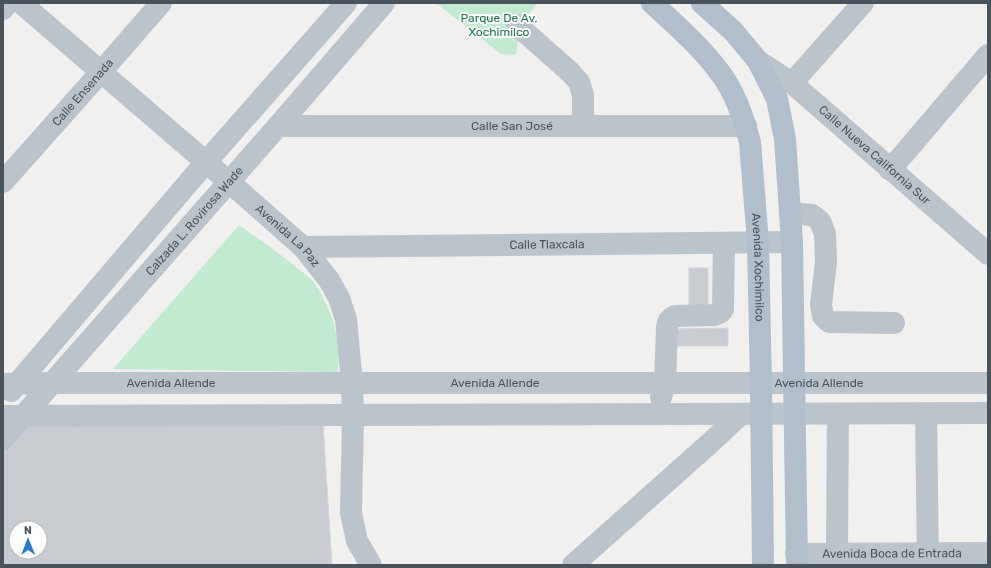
<svg xmlns="http://www.w3.org/2000/svg" width="991" height="568" font-family="Rubik,sans-serif">
	<style>
		.green { fill: #c1ebd1 }
		.building { fill: #c9ccd1; stroke: #d4d6da; fill-rule: evenodd }
		.lines { fill: none; stroke-linecap: round; stroke-linejoin: round }
		.minor { stroke: #bcc4cb; stroke-width: 22 }
		.major { stroke: #b1bfcc; stroke-width: 22 }
		.labels { text-anchor: middle; dominant-baseline: central; stroke-width: 4; stroke-linejoin: round; paint-order: stroke }
		.park-label { font-size: 12px; fill: #1f7749; stroke: #fff }
		.street-label { font-size: 12px; fill: #49535b; stroke: #fff }
	</style>
	<rect width="100%" height="100%" fill="#f2efef"/>
	<g class="green">
		<polygon points="436,3 538,3 521,23 516,55 501,54"/>
		<path d="M239,225C259,239 278,252 296,267C301,271 306,275 311,279C316,285 321,293 324,300C337,324 339,345 338,372L113,369Z"/>
	</g>
	<g class="building">
		<rect x="689" y="268" width="19" height="41"/>
		<polygon points="728,328 728,346 674,346 673,329"/>
		<path d="M323,423L332,565H3V447L22,424ZM16,528H40V552H16Z"/>
	</g>
	<g class="lines">
		<g class="minor">
			<path id="s1" d="M21,3L229,182L303,247L329,280L339,298L346,319L352,384L353,415L351,513L357,541L371,565"/>
			<polyline points="3,9 8,3"/>
			<polyline points="517,25 570,72 579,82 583,95 583,126"/>
			<path id="s2" d="M758,61L792,83L988,254"/>
			<polyline points="792,83 863,3"/>
			<path id="s3" d="M278,126H746"/>
			<polyline points="890,170 988,55"/>
			<path id="s4" d="M3,182L101,72L161,3"/>
			<polyline points="790,213 812,215 820,221 825,234 826,262 821,305 823,316 829,322 894,323"/>
			<path id="s5" d="M303,247L792,242"/>
			<path id="s6" d="M3,384L52,383H988"/>
			<polyline points="11,391 206,162 346,3"/>
			<path d="M661,397L665,384L667,327C668,321 669,319 675,316L715,315L721,312L723,309L724,243"/>
			<polyline points="926,414 928,565"/>
			<polyline points="3,416 988,413"/>
			<path id="s7" d="M3,439L278,126L384,3"/>
			<polyline points="837,553 838,414"/>
			<path id="s8" d="M796,554L988,553"/>
			<polyline points="573,565 709,444 740,415"/>
		</g>
		<g class="major">
			<path id="s9" d="M652,3C676,25 702,48 721,74C736,94 744,119 750,142L758,242L761,384L763,565"/>
			<polyline points="702,3 733,31 758,61 777,99 785,139 792,242 797,565"/>
		</g>
	</g>
	<g class="labels">
		<g class="park-label">
			<text x="499" y="18">Parque De Av.<tspan x="499" dy="14">Xochimilco</tspan></text>
		</g>
		<g class="street-label">
			<text stroke="none"><textPath href="#s4" startOffset="120">Calle Ensenada</textPath></text>
			<text stroke="none"><textPath href="#s3" startOffset="234">Calle San José</textPath></text>
			<text stroke="none"><textPath href="#s2" startOffset="150">Calle Nueva California Sur</textPath></text>
			<text stroke="none"><textPath href="#s7" startOffset="290">Calzada L. Rovirosa Wade</textPath></text>
			<text stroke="none"><textPath href="#s1" startOffset="354">Avenida La Paz</textPath></text>
			<text stroke="none"><textPath href="#s5" startOffset="244">Calle Tlaxcala</textPath></text>
			<text stroke="none"><textPath href="#s9" startOffset="299">Avenida Xochimilco</textPath></text>
			<text stroke="none"><textPath href="#s6" startOffset="168">Avenida Allende</textPath></text>
			<text stroke="none"><textPath href="#s6" startOffset="492">Avenida Allende</textPath></text>
			<text stroke="none"><textPath href="#s6" startOffset="816">Avenida Allende</textPath></text>
			<text stroke="none"><textPath href="#s8" startOffset="96">Avenida Boca de Entrada</textPath></text>
		</g>
	</g>
	<rect width="991" height="568" fill="none" stroke="#49535b" stroke-width="8"/>
	<g transform="translate(28 540) rotate(359)"><circle r="19" fill="#ffffff" stroke="#b6babd"/>
	<path d="M0-3L7 15L0 10L-7 15Z" fill="#2877d3"/>
	<text y="-6" font-size="11" font-weight="bold" text-anchor="middle" fill="#49535b">N</text>
	</g>
</svg>
